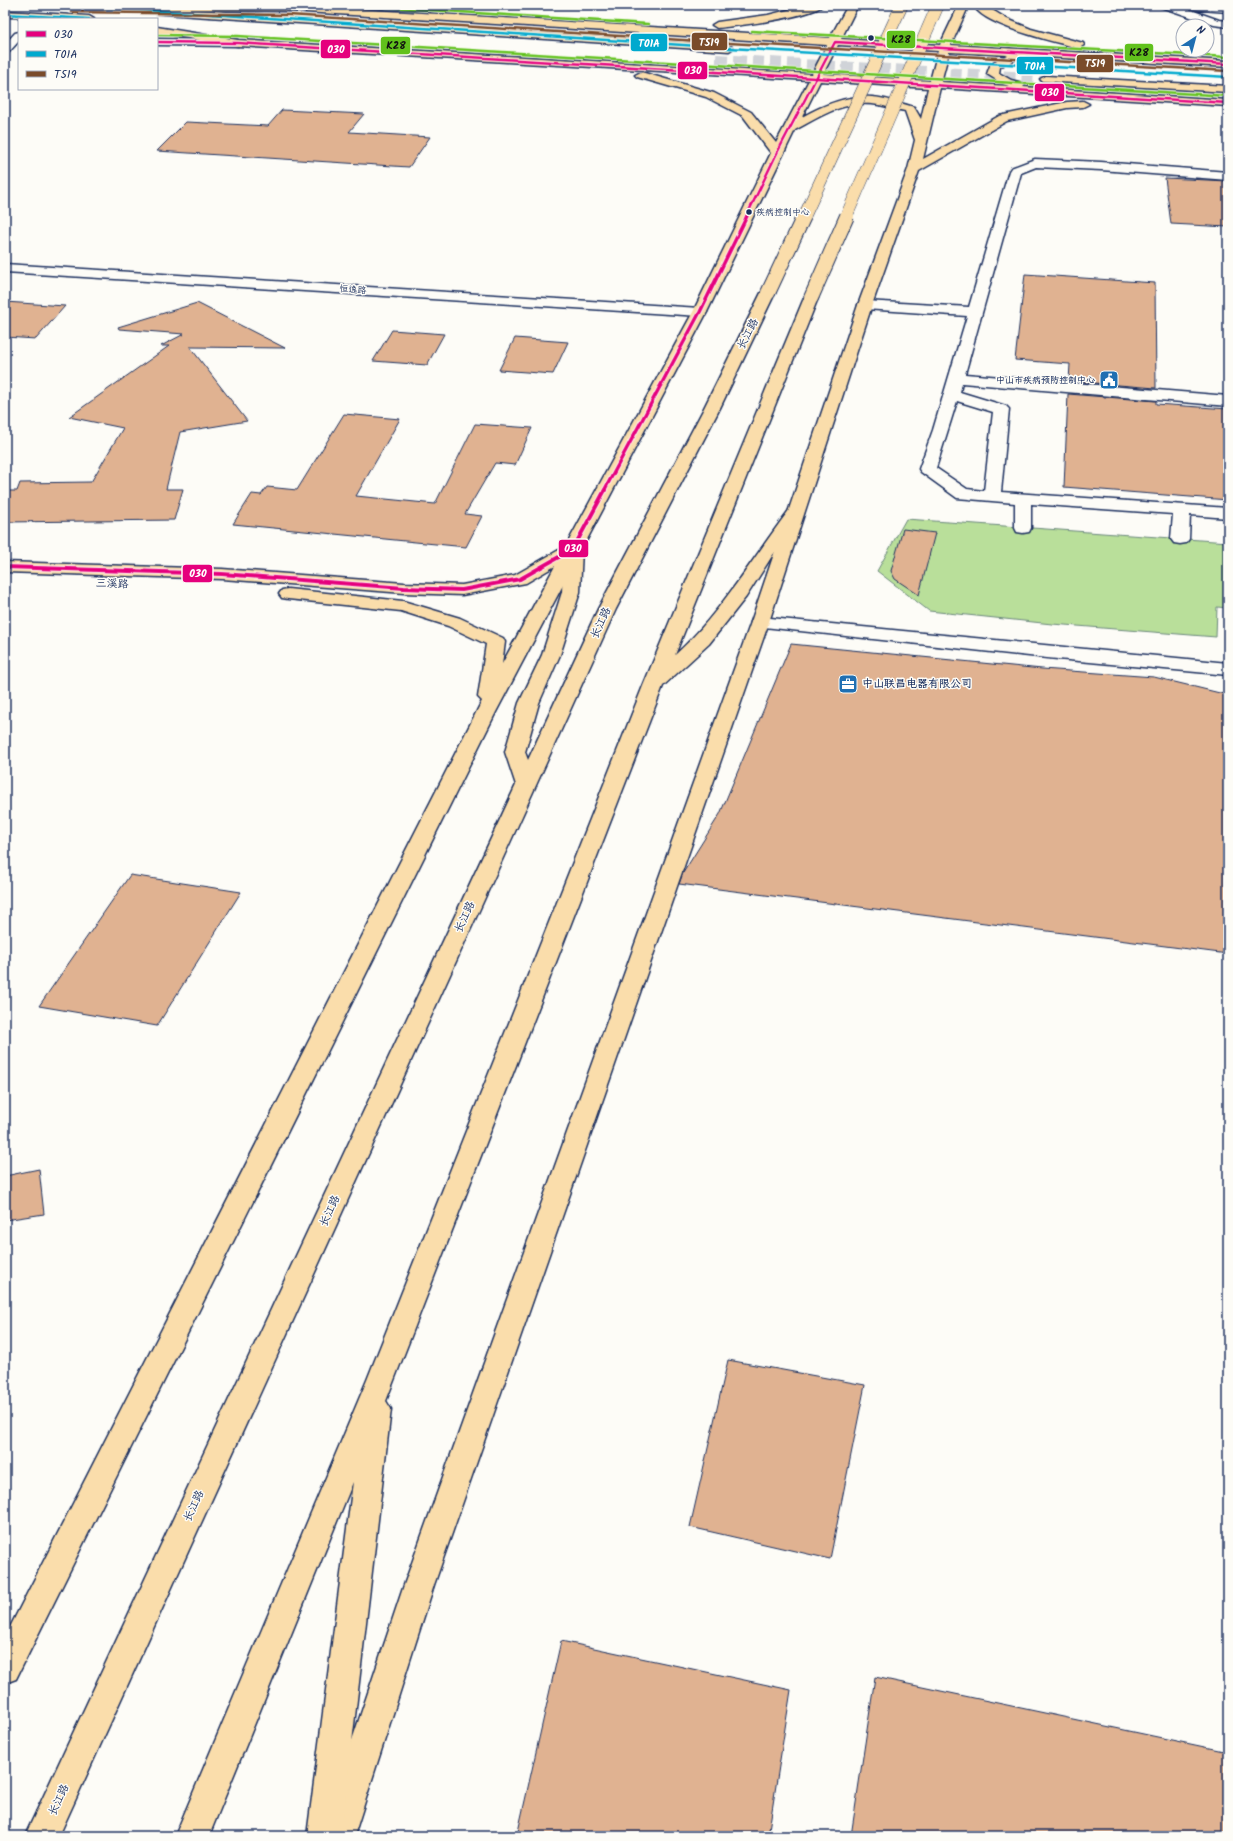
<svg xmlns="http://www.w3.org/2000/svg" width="1233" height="1841" font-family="Kalam,'LXGW WenKai TC',sans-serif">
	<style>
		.green { fill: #b9df9a; stroke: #6a877c }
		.building { fill: #e0b291; stroke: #1b2f5e }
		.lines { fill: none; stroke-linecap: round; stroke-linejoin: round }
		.highway-tunnel { stroke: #d0d3d8; stroke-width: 12; stroke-dasharray: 12 6; stroke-linecap: butt }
		.minor-casing { stroke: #1b2f5e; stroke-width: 3 }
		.major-casing { stroke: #1b2f5e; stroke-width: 3 }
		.highway-casing { stroke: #1b2f5e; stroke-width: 3 }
		.minor { fill: #fdfcf7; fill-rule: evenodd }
		.major { fill: #faddab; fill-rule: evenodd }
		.highway { fill: #faddab; fill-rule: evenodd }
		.highway-bridge-far1-casing { stroke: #1b2f5e; stroke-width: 13; stroke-linecap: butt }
		.highway-bridge-casing { stroke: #1b2f5e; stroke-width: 16; stroke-linecap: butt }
		.highway-bridge-far1 { stroke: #faddab; stroke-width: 12 }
		.highway-bridge { stroke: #faddab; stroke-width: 14 }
		.bus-1-far2-casing { stroke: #fdfcf7; stroke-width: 4 }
		.bus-1-far1-casing { stroke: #fdfcf7; stroke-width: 5.5 }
		.bus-1-casing { stroke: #fdfcf7; stroke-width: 6 }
		.bus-2-casing { stroke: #fdfcf7; stroke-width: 4 }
		.bus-3-casing { stroke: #fdfcf7; stroke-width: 4 }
		.bus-4-casing { stroke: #fdfcf7; stroke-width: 4 }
		.bus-1-far2 { stroke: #e5007d; stroke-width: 2.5 }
		.bus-1-far1 { stroke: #e5007d; stroke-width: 3.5 }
		.bus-1 { stroke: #e5007d; stroke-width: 4 }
		.bus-2 { stroke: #00a9ce; stroke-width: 2.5 }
		.bus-3 { stroke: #7a4b2a; stroke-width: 2.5 }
		.bus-4 { stroke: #61c11c; stroke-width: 2.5 }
		.bus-dot { fill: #1b2f5e; stroke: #fdfcf7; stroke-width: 1.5 }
		.labels { text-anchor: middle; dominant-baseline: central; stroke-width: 3; stroke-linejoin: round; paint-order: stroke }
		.far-bus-label { font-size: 9px; fill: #1b2f5e; stroke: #fdfcf7; text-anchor: start }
		.far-street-label { font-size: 9px; fill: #1b2f5e; stroke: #fdfcf7 }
		.far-poi-label { font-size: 9px; font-weight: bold; fill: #1b2f5e; stroke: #fdfcf7; text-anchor: end }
		.street-label { font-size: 11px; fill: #1b2f5e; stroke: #fdfcf7 }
		.poi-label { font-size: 11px; font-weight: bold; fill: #1b2f5e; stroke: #fdfcf7; text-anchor: start }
		.line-badge { stroke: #fdfcf7; stroke-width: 1.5 }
		.badge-label { font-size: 11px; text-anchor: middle; font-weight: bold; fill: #fff }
		.pale-badge-label { font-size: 11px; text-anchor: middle; font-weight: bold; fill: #111 }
	</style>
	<rect width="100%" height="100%" fill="#fdfcf7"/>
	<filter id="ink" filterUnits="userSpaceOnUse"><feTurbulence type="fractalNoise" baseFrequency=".025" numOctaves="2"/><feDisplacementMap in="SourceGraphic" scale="8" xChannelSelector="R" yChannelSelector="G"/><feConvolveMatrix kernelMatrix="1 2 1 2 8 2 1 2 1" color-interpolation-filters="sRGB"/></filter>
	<g filter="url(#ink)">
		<polygon class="green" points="906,519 1228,542 1228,608 1217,607 1216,637 1052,624 929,611 877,571"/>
		<g class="building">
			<polygon points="282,110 364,114 349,132 430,137 409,167 157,151 186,122 268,126"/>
			<polygon points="1165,178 1228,181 1228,227 1171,224"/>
			<polygon points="1025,274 1155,283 1156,388 1069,381 1070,364 1015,360"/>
			<polygon points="5,302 65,306 36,339 5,337"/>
			<polygon points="197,303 285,348 190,347 247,421 180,432 166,489 183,489 174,520 5,522 5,491 17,491 20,483 91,482 123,428 69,417 169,346 161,346 184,334 119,329 118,327"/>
			<polygon points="392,330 444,334 427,365 373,361"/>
			<polygon points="515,338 568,342 553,374 499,370"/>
			<polygon points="1068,394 1156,401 1156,404 1228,409 1228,500 1064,487"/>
			<polygon points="344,414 400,419 356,496 435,504 475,424 532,428 515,465 495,463 465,514 482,516 466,547 233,524 252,494 261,495 267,487 297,490"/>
			<polygon points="903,529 935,533 919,595 895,579 891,571"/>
			<polygon points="791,644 1042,669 1154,677 1228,695 1228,954 679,884 683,873 720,814"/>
			<polygon points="130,875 241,892 157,1026 39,1006"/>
			<polygon points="39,1169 44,1214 5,1220 5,1176"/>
			<polygon points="728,1360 865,1385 830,1559 690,1527"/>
			<polygon points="561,1641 791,1690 768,1836 517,1836"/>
			<polygon points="875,1677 1228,1752 1228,1836 851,1836"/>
		</g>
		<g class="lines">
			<polyline class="highway-tunnel" points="716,60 1046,79"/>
			<defs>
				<g id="minor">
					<polygon points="1160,5 1175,5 1187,9 1186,7 1187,5 1228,6 1228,12 1188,9 1219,20 1228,21 1228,27 1214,25 1161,7"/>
					<polygon points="19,32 19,41 9,52 5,53 5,44 15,33"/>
					<polygon points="157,39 238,40 243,43 238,46 157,45"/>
					<path d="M1035,159L1101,162L1228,172V180L1101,170L1036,167L1021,173L965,374L1228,396V406L962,383L960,392L1006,406L1009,409L1001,492L1228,508V518L1190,515L1189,539L1186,543L1180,544L1174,543L1171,539L1173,514L1031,504V528L1029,532L1023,533L1017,532L1015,528V503L957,498L921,472L919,469L933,430L967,316L865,309L860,308L858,305L860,302L865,301L969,307L1009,171L1011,168ZM957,401L993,412L984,491L967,489L936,468Z"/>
					<polygon points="5,264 700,308 705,309 707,312 705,315 700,316 5,272"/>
					<polygon points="760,617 1228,663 1228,675 1047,658 754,626 751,622 754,618"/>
				</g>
				<g id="major">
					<path d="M113,5H291L830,38L848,5H858L841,39L940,45L959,5H969L951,45L1228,61V67L1026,56L1025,58L1014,60L1000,67L999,73L1011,80L1023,83L1025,85L1023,87L1228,100V106L940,88L923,159L999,116L1067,102L1083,101L1089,104L1083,107L1067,108L1007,121L919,171L872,305L769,622L434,1585L354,1836H320L404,1585L751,622L858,305L908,169L915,140L905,111C894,109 883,105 872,104C843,101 819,117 795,130L707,312L496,712L16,1679L5,1683V1637L482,701L478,697L486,644L448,626L401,611L288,599L282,598L279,594L282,590L288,589L403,601L460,618L503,638L505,642L502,664L555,566L526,583L462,595L404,593L222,579L5,572V562L222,569L404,583L462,585L515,575L566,546L693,312L771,153L743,116L706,97L637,77L635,75L641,72L714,93L751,112L776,143L809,80L238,46L157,33V27L238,40L812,74L827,45L289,11L117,10L113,9L112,7ZM838,45L938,51L930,81L823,74ZM949,52L1008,55L991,63L987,74L1003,84L1009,86L941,82ZM820,81L928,88L921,119L914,107C900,103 886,98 872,97C847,95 823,105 802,117Z"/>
					<path d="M808,5H823C813,17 735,26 717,28L712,25L717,22L768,15Z"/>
					<path d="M974,5H984L1007,19L1031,29L1083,43L1084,45L1079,48C1059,43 980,25 974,5Z"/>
				</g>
				<g id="highway">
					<polygon points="66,5 119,5 729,45 734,48 729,51 71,8"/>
					<polygon points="5,11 89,16 94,19 5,17"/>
					<polygon points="1046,76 1228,86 1228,92 1042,81 1040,79"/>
					<polygon points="768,289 773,290 775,293 719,410 616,609 59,1836 25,1836 516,785 505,752 519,703 542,655 562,592 564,549 567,545 573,544 579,545 582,549 580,592 560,655 539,703 525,752 528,760 598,609 703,410 761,293 763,290"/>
					<path d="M811,294L816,295L818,298L675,655C721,613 752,559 790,509L796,508L802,509L804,513L772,556L746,597L709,644L663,686L386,1401L391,1409L341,1836H307L353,1482L209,1836H175L367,1380L643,686L804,298L806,295Z"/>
				</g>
			</defs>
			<use href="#minor" class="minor-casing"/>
			<use href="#major" class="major-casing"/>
			<use href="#highway" class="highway-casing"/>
			<use href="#minor" class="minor"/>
			<use href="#major" class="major"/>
			<use href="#highway" class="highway"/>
			<defs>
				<g id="highway-bridge-far1">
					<polyline points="804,217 902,5"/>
					<polyline points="846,217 938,5"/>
				</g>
				<g id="highway-bridge">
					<polyline points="768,293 804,216"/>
					<polyline points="811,298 847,216"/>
				</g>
			</defs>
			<use href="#highway-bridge-far1" class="highway-bridge-far1-casing"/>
			<use href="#highway-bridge" class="highway-bridge-casing"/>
			<use href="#highway-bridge-far1" class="highway-bridge-far1"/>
			<use href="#highway-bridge" class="highway-bridge"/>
			<defs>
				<g id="bus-1-far2">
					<polyline points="157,42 238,43 1228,103"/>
					<polyline points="746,217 777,153 835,42 1228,64"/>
				</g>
				<polyline id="bus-1-far1" points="604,491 700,312 747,216"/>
				<polyline id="bus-1" points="5,567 222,574 404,588 462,590 520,579 573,549 605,490"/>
				<g id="bus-2">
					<polyline points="71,5 729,48 1228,77"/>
					<polyline points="5,14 89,19"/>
				</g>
				<polyline id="bus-3" points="71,12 289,15 729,43 1228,71"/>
				<g id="bus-4">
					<polyline points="352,5 648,24"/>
					<polyline points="752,31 1228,57"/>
					<polyline points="157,35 238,36 1228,96"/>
				</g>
			</defs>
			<use href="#bus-1-far2" class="bus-1-far2-casing"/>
			<use href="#bus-1-far1" class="bus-1-far1-casing"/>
			<use href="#bus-1" class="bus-1-casing"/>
			<use href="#bus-2" class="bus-2-casing"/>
			<use href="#bus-3" class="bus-3-casing"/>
			<use href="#bus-4" class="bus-4-casing"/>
			<use href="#bus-1-far2" class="bus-1-far2"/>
			<use href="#bus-1-far1" class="bus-1-far1"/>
			<use href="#bus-1" class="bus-1"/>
			<use href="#bus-2" class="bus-2"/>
			<use href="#bus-3" class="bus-3"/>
			<use href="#bus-4" class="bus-4"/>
		</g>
	</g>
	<defs>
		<symbol id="civic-square" viewBox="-11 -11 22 22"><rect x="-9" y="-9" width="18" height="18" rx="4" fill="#1f6fb2" stroke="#fdfcf7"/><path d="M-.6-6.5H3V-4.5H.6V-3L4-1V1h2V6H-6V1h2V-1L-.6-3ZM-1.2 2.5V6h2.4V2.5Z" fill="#fff"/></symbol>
		<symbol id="office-square" viewBox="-11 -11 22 22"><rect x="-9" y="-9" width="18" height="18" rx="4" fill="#1f6fb2" stroke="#fdfcf7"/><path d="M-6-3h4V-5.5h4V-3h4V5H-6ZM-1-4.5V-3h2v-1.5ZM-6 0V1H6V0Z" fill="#fff"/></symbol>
	</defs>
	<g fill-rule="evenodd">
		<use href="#civic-square" x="1098" y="369" width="22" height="22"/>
		<use href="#office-square" x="837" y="673" width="22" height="22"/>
	</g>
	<g class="bus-dot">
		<circle cx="871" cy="38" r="3.5"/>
		<circle cx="749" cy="212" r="3.5"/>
	</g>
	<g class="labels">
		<g class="far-bus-label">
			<text x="756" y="212">疾病控制中心</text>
		</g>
		<g class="far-street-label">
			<text transform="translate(353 290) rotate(4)">恒逸路</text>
		</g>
		<g class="far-poi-label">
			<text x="1095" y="380">中山市疾病预防控制中心</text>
		</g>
		<g class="street-label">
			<text transform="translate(748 334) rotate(-63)">长江路</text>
			<text transform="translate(112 584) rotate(2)">三溪路</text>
			<text transform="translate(601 623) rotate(-65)">长江路</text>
			<text transform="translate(465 917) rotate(-65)">长江路</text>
			<text transform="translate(330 1211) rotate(-65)">长江路</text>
			<text transform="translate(194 1506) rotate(-65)">长江路</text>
			<text transform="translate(59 1800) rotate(-65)">长江路</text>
		</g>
		<g class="poi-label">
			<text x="862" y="684">中山联昌电器有限公司</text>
		</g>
	</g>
	<g class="line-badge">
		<rect x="886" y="30" width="30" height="19" rx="4" fill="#61c11c"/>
		<rect x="691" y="32" width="37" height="19" rx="4" fill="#7a4b2a"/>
		<rect x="630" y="33" width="38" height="19" rx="4" fill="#00a9ce"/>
		<rect x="380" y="36" width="31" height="19" rx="4" fill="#61c11c"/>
		<rect x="320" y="39" width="31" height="20" rx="4" fill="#e5007d"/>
		<rect x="1124" y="43" width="30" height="19" rx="4" fill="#61c11c"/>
		<rect x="1076" y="54" width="38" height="19" rx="4" fill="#7a4b2a"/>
		<rect x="1016" y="56" width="38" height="19" rx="4" fill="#00a9ce"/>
		<rect x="677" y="61" width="31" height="19" rx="4" fill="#e5007d"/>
		<rect x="1034" y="83" width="31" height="19" rx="4" fill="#e5007d"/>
		<rect x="558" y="539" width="31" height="19" rx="4" fill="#e5007d"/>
		<rect x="182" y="564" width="31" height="19" rx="4" fill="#e5007d"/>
	</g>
	<g class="badge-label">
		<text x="709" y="46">T519</text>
		<text x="649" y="47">T01A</text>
		<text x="336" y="53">030</text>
		<text x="1095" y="67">T519</text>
		<text x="1035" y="70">T01A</text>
		<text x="693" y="74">030</text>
		<text x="1050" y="96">030</text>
		<text x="573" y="552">030</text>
		<text x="198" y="577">030</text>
	</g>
	<g class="pale-badge-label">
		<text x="901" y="43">K28</text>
		<text x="396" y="49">K28</text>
		<text x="1139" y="56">K28</text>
	</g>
	<rect width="1233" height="1841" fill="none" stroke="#fdfcf7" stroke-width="20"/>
	<rect x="10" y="10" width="1213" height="1821" fill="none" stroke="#1b2f5e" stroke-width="1.5" filter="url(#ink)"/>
	<rect x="18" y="18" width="140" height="72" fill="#fdfcf7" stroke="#a3aaba"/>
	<rect x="26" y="31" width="20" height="6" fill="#e5007d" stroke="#a3aaba"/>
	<text x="54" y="38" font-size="12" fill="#1b2f5e">030</text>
	<rect x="26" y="51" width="20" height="6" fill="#00a9ce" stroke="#a3aaba"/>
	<text x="54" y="58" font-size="12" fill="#1b2f5e">T01A</text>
	<rect x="26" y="71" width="20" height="6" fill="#7a4b2a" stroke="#a3aaba"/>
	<text x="54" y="78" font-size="12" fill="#1b2f5e">T519</text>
	<g transform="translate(1195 38) rotate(36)"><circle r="19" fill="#fdfcf7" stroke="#a3aaba"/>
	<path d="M0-3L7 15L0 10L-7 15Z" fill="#1f6fb2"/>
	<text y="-6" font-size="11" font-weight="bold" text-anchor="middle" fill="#1b2f5e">N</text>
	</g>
</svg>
